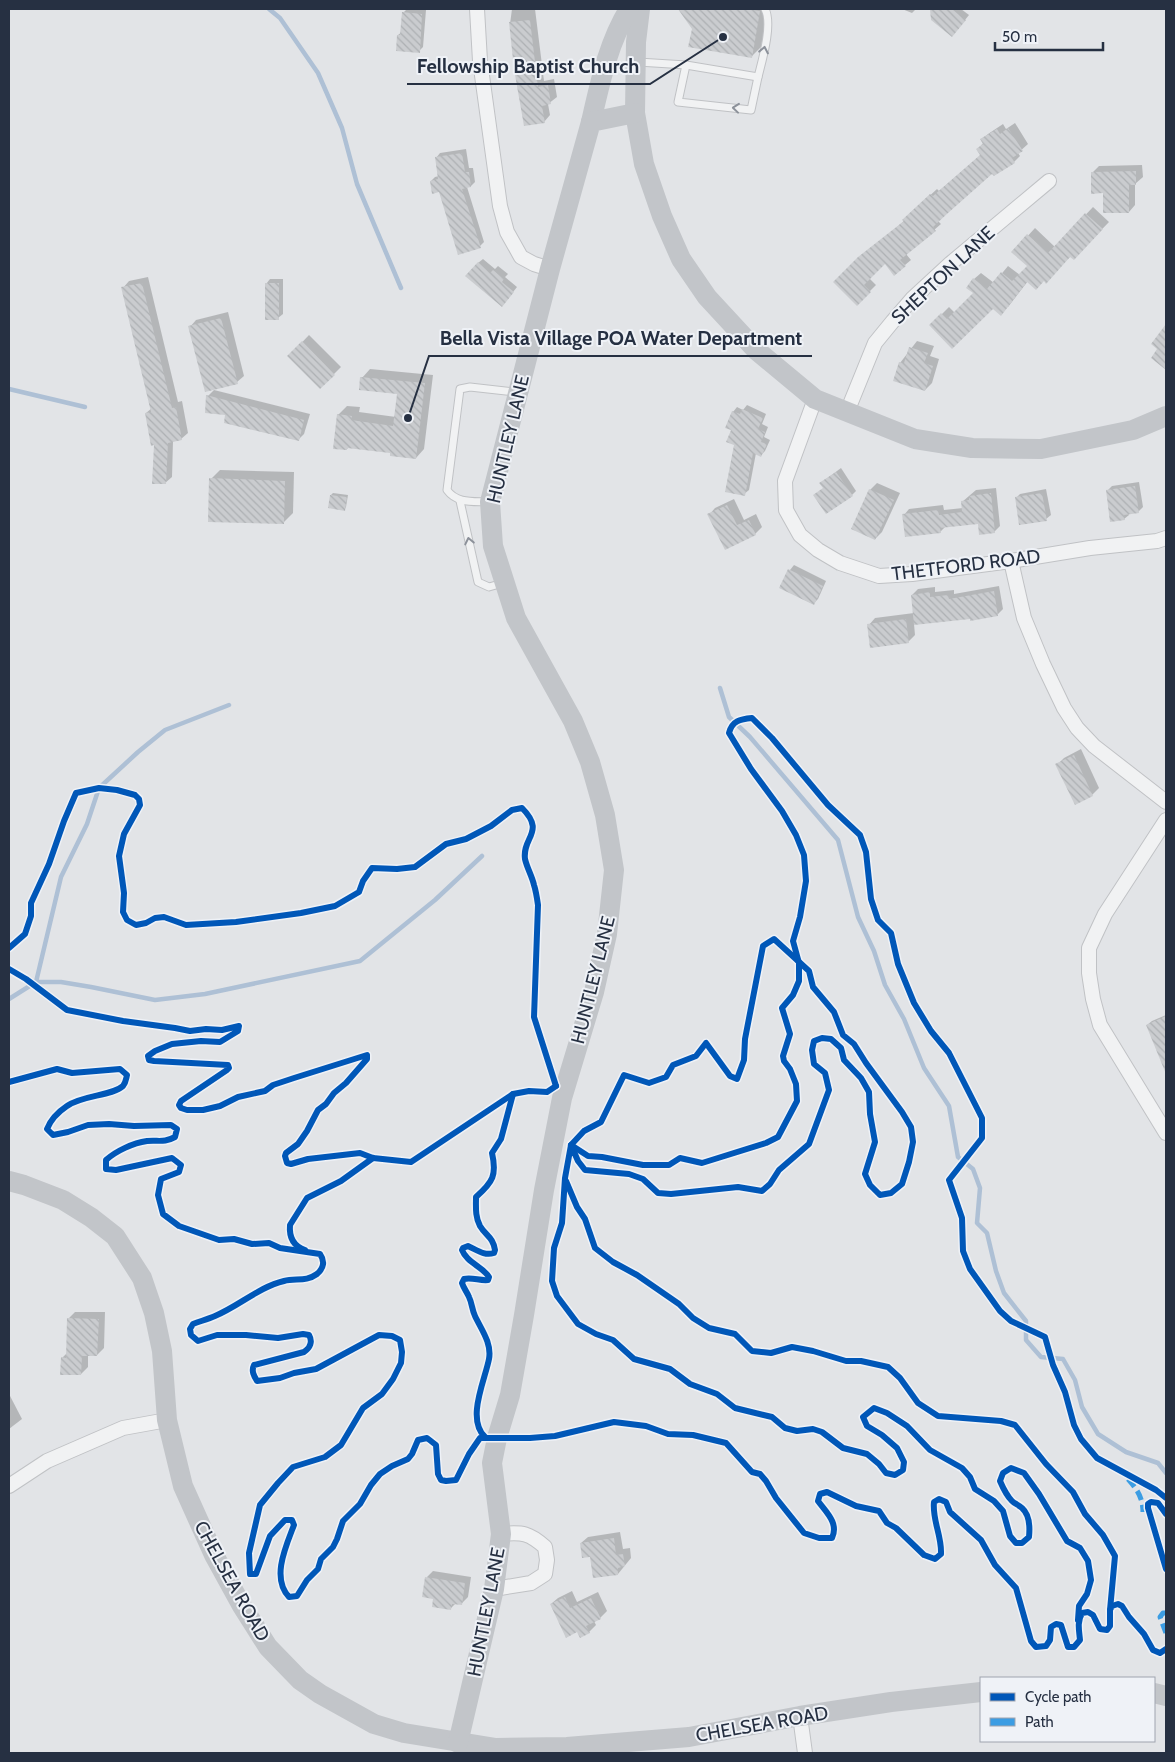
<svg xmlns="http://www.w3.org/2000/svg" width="1175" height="1762" font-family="Cabin,sans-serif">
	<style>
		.shadow { fill: #0003 }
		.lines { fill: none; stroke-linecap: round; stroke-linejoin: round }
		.stream { stroke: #aec0d5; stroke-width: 4.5 }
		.building { fill: url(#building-back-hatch) }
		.lane-casing { stroke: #c0c2c5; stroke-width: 9 }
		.street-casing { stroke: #c0c2c5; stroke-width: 16 }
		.lane { stroke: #f1f2f3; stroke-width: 7 }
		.street { stroke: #f1f2f3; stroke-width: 14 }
		.secondary { stroke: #c2c5c9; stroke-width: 20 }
		.quiet { stroke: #3c9de3; stroke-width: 5; stroke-dasharray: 10 5; stroke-linecap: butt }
		.cycleway-casing { stroke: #eff2f7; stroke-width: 9 }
		.cycleway { stroke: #0057b8; stroke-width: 6 }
		.oneway { stroke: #8c919a }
		.labels { text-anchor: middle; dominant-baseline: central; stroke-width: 4; stroke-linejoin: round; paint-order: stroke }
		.street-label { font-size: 19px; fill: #263042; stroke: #eff2f7 }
		.leader { fill: none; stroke: #263042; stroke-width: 2 }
		.callout-dot { fill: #263042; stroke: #eff2f7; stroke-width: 2 }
		.callout-label { font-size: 20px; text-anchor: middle; font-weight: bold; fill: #263042; stroke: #eff2f7; stroke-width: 4; stroke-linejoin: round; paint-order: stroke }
	</style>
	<defs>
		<pattern id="building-back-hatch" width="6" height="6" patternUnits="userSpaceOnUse" patternTransform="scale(1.25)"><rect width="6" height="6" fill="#cacccf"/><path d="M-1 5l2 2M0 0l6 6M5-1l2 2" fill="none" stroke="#adb0b3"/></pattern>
	</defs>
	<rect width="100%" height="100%" fill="#e2e4e7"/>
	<g class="shadow">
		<polygon points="407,9 426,10 423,47 419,51 398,35 402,32 403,13"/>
		<polygon points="512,9 535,9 544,81 554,79 557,97 548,104 550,115 544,122 510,24"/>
		<polygon points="684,9 768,9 761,47 752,56 693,28 683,14"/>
		<polygon points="902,9 916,9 912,13"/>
		<polygon points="931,9 961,9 969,15 956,31 932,19"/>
		<polygon points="1015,123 1028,144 1018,153 1020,156 1014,162 993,172 938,221 941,224 906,254 911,260 905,265 885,262 869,278 876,285 857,304 835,282 905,220 910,214 937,189 939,191 981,155 978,149 984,142 982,139 988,134 1003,124 1006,129"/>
		<polygon points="466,149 469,168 473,168 475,182 471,186 467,187 484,242 480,246 431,181 435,177 439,176 436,158 440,153"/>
		<polygon points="1142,165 1143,177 1135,184 1135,205 1129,212 1104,192 1093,172 1099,166"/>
		<polygon points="1093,207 1109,222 1080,252 1071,256 1044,280 1028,281 1008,307 993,307 931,325 949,307 955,313 975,293 974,279 981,273 994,283 1008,266 1020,275 1029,266 1013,252 1035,228 1055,247"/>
		<polygon points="483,259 495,269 498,266 508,274 505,277 517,287 506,301 478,263"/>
		<polygon points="148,277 178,402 182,401 188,433 181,439 173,441 172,477 165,483 146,413 152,408 123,288 129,281"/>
		<polygon points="270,279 283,279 283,314 278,318 266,284"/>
		<polygon points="228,312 244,376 237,382 190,327 196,320"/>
		<polygon points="309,335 341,367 320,388 289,356"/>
		<polygon points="917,341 934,346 930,356 939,359 932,383 925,390 900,363"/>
		<polygon points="370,369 433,375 424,449 416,458 391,452 349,447 347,449 338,415 347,406 360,407 359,412 396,417 399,393 362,378"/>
		<polygon points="214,390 310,414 304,434 298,440 227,414 208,396"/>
		<polygon points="747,405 766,414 762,424 768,427 764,437 770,440 765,451 761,455 756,453 749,490 744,494 733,429 733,412 737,407 743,410"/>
		<polygon points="841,468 856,491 852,495 824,487 821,483"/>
		<polygon points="220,470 294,472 293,513 283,523 211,479"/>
		<polygon points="1139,482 1143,507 1138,512 1128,513 1129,515 1124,519 1108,490 1112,486"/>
		<polygon points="877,483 900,493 882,532 875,539 870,490"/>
		<polygon points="996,488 1000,526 994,532 979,523 946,526 940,532 904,515 909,509 943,505 944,510 963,508 962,502 976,490"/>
		<polygon points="1046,489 1051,515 1046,519 1016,498 1020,494"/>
		<polygon points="333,493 348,495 346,507 345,509 331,495"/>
		<polygon points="734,499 744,520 756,514 762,527 755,534 709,515 715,508"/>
		<polygon points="794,565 826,581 818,599 813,604 781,588 790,570"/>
		<polygon points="999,586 1003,609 998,614 914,624 915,635 908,642 869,625 875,618 914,613 912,595 918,589 935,587 935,592 954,590 954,594"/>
		<polygon points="1081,749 1099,788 1092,795 1075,803 1057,765 1064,758"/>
		<polygon points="1166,1015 1166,1054 1160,1057 1147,1025 1152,1021"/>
		<polygon points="75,1312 105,1312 104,1348 97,1355 88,1355 88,1367 81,1374 62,1358 67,1353 68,1319"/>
		<polygon points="9,1394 22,1419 9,1429"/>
		<polygon points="620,1532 623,1549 630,1548 631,1558 618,1574 581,1543 588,1537"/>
		<polygon points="433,1571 471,1577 468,1597 461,1604 456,1603 450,1609 434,1597 427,1577"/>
		<polygon points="572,1591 577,1602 598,1592 607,1611 600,1618 594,1621 596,1625 589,1632 577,1631 551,1604 558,1598"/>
	</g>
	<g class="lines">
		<g class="stream">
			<polyline points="269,9 280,18 318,73 342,128 357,184 401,288"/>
			<polyline points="9,389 85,407"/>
			<polyline points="720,688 729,717 750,737 838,840 858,917 874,951 885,985 904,1019 924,1068 949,1106 958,1157 973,1169 980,1188 977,1223 987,1233 996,1271 1004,1293 1026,1321 1026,1340 1041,1357 1063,1359 1075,1380 1082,1407 1098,1434 1126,1452 1158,1463 1166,1473"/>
			<polyline points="36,982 61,877 87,824 99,788 138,752 165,730 229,705"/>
			<polyline points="9,999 36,982 61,982 91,987 155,1000 205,994 360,961 435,900 482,856"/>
		</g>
	</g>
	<g class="building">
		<polygon points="678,9 746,9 760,11 752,58 688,47 692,29"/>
		<polygon points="930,9 952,9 966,20 952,37 931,20"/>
		<polygon points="402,12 422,14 420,53 396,51 397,35 400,35"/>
		<polygon points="530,20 538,87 548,85 551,104 542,106 545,123 524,126 514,69 509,22"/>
		<polygon points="1008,128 1023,151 1012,158 1015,163 994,176 992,174 948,213 933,227 936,231 900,260 906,266 894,276 885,264 864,285 871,292 857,306 833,282 858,257 904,221 902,220 930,194 933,196 980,155 976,149 983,144 980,139 997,129 1000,134"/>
		<polygon points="462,153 465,172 469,172 471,187 462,189 481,248 458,255 439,192 432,194 430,181 438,179 435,157"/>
		<polygon points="1136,171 1136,185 1129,185 1129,213 1103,213 1103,193 1091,194 1091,172"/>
		<polygon points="1085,213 1103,229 1074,260 1070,257 1046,284 1044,281 1036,290 1027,282 1001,316 993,309 952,349 929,325 941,313 947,319 973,293 966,288 973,278 987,289 1001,272 1012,281 1027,266 1011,252 1027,234 1048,253"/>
		<polygon points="478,262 490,273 493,270 504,279 502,282 514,292 502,307 465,276"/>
		<polygon points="142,283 172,408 176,407 182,440 168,443 166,484 152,484 154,445 151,446 145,413 151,412 121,287"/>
		<rect x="265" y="283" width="14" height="37"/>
		<polygon points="221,318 238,384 205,392 188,326"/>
		<polygon points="1166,324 1166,370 1151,358 1157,349 1151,344"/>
		<polygon points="302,341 335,375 320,389 287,356"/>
		<polygon points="909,347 928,353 924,363 933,366 925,391 893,381 899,362 904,363"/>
		<polygon points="360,377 425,383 416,459 390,456 390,453 347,448 347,450 333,449 337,414 352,416 351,420 393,426 397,394 359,390"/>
		<polygon points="206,395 304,420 299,441 224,423 225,415 205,413"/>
		<polygon points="742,409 763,418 758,429 765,432 761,442 767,444 761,457 753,453 745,496 725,492 734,445 726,442 731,430 725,428 732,411 740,414"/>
		<polygon points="836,472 853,496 826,514 813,495 823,488 819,483"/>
		<polygon points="209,478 285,481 284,524 208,522"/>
		<polygon points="1135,486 1139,513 1124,515 1125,520 1110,522 1106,490"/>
		<polygon points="869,489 894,500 875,540 851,529"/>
		<polygon points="991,493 995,533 979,535 978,524 940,528 941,533 905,537 902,514 938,510 939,515 962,512 961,501 969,500 969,496"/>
		<polygon points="1042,493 1047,521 1019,525 1015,497"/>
		<polygon points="330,495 347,497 345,511 328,508"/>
		<polygon points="727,505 737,525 749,520 756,535 725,550 707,514"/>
		<polygon points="788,569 823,586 814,605 779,588"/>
		<polygon points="994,591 998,616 970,621 970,619 914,625 911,595 930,592 930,597 948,595 949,599"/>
		<polygon points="906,619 909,643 870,648 867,624"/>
		<polygon points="1074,755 1093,796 1075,805 1055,764"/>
		<polygon points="1166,1016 1166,1074 1146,1025"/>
		<polygon points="67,1318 99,1319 97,1356 82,1356 81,1375 60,1375 61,1357 66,1358"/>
		<polygon points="614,1538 616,1555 623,1554 625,1566 618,1568 618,1575 593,1578 590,1557 582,1558 580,1543"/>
		<polygon points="425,1577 465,1583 462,1605 452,1604 451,1610 432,1607 433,1599 422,1597"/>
		<polygon points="565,1597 570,1608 591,1598 601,1619 586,1626 590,1633 580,1638 577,1632 566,1638 550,1604"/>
	</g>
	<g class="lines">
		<defs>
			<g id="lane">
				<path d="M638,62L686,65L758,77C762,61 773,24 765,9"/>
				<polyline points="686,65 678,102 751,110 758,77"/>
				<polyline points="460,501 478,582 489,587 503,583"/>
				<path d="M489,502C474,501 457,504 447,490L460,389L470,387L515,392"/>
			</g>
			<g id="street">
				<polyline points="477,9 480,61 500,206 507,232 521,257 534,264 550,269"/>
				<polyline points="815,399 785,481 786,510 800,535 818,550 840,563 879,576 912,574 1011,561 1090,548 1157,541 1166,538"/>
				<polyline points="847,412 875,343 893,321 912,299 951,263 1049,181"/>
				<polyline points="1011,561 1024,618 1043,664 1064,708 1077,728 1094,746 1166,802"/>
				<polyline points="1166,820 1105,914 1089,948 1089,973 1093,999 1100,1025 1166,1133"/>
				<polyline points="9,1486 47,1461 123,1428 167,1420"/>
				<path d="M494,1589L531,1583L545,1574L547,1560L545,1547C529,1533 523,1532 501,1534"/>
				<polyline points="800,1716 805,1753"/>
			</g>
		</defs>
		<use href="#lane" class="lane-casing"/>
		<use href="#street" class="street-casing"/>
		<use href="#lane" class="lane"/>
		<use href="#street" class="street"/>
		<g class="secondary">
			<polyline points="640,9 636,42 635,113 644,164 662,216 681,259 707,297 756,350 815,399 915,439 972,448 1041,449 1133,430 1166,416"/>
			<path d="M591,122C600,83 608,43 629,9"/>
			<polyline points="9,1181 24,1185 63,1200 92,1218 115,1236 142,1278 154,1313 162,1351 167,1420 183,1486 214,1555 242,1606 268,1647 300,1680 320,1694 374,1724 404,1733 496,1748 567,1747 689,1737 800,1716 891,1702 981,1692"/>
			<polyline points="1154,1693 1166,1696"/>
			<polyline points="458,1743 494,1589 501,1534 492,1463 497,1438 510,1395 524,1315 544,1190 562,1098 594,992 607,934 614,870 605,815 590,762 573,721 516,618 493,546 490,502 550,269 591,122 635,113"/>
		</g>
		<g class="quiet">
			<path d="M1128,1479C1137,1489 1143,1498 1143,1512"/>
			<polyline points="1166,1613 1163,1613 1160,1617 1166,1633"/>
		</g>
		<defs>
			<g id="cycleway">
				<path d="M9,948L25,934L31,916V903L49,864L64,821L76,793L99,788L117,790L135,795L139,799L140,805L124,834L119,856L124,893L123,912L127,920L136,925L146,923L155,918L164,917L186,925L236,922L301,913L335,906L359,892L363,881L372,868L397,869L415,867L446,844L466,839L491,826L512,810L522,808C546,832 522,837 525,859C527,868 532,876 534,885C536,891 537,898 538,905L534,1017L556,1086"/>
				<polyline points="9,969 26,979 67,1010 123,1021 175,1028 190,1031 206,1029 222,1030 239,1026 238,1031 220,1042 201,1041 172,1044 155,1051 148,1056 149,1060 154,1061 228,1065 229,1068 227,1070 181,1101 179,1105 181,1108 187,1110 203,1110 220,1106 238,1097 265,1091 273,1085 294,1078 367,1055 367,1059 346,1083 334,1093 326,1104 318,1110 307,1131 298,1144 286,1153 285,1156 287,1163 291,1164 308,1159 360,1153 373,1158 411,1162 513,1094 529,1091 547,1092 556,1086"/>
				<path d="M9,1082L57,1069L72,1073L120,1069L127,1075C126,1079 126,1082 123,1086C112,1096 82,1095 67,1106C58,1112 51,1119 47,1129L53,1135L68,1132L88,1125L109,1124L134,1126L171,1125L177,1129L175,1137C164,1143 159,1140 147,1141C133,1143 116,1151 106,1160V1169L116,1170L172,1158L181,1165L179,1172L161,1179L158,1195L163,1214L179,1226L219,1240L234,1239L252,1244L269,1243L280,1248L320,1254C325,1261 324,1268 317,1274C306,1282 296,1278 284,1281C259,1287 239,1306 215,1316C208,1319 201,1321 193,1324L190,1329L191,1335L198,1341L217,1335H246L278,1338L303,1334L309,1335C313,1342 310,1348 304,1352L254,1365C251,1371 254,1376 257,1381L280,1378L294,1373L316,1369L379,1335L392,1336L400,1340L402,1352L401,1363L393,1379L382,1394L363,1408L341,1445L325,1457L293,1467L278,1483L260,1505L249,1553L250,1574H256L270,1536L285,1520H292L294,1525C286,1546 271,1578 289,1597L297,1596L307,1580L318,1569L321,1559L333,1547L337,1539L343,1521L360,1504L371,1485L380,1474L392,1466L408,1459L412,1454L418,1440L427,1438L436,1445L438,1474L441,1480L446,1481L456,1480L469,1454L480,1438H530L555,1436L614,1422L646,1426L668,1434L693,1435L726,1443L752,1472L760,1474L766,1481L776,1498L804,1533L819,1538H832C839,1523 826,1512 818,1501L820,1494L827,1492L856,1506L879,1511L887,1523L896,1528L924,1555L935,1559L941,1554C942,1536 932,1520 934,1502L939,1499L946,1502L950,1512L981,1540L995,1565L1016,1588L1031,1641L1036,1647L1046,1646L1050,1640L1051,1627L1056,1624L1061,1625L1068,1647H1074L1080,1640C1079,1630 1077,1622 1082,1613L1088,1612L1093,1615L1100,1629L1107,1630L1110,1626V1610L1112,1606L1118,1604L1122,1606L1129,1617L1144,1634L1153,1650L1160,1653L1166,1649"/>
				<path d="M571,1145L578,1161L585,1170L629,1174L643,1179L658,1193L671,1194L738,1187L762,1191L770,1184L779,1170L809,1144L829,1090L825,1073L814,1064L812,1050L814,1041L822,1038L831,1039L841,1048L844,1060L861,1078L869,1092L870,1114L875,1142L865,1174L870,1185L880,1195L891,1193L902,1184L909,1162L913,1142L911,1127L902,1112L866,1063L854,1044L843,1035L834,1012L813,987L809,971L774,939L763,946L745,1039L744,1060L737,1079L730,1076L706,1043L696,1056L673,1065L666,1077L649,1083L624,1075L601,1122L584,1131L571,1145L565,1178L562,1223L554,1248L552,1281L557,1296L578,1324L596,1334L613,1340L634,1359L670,1369L690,1384L717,1394L735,1408L772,1417L785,1428L797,1431L813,1429L822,1432L843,1448L867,1454L879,1464L886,1473L895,1475L903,1470L904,1462L897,1448L882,1435L867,1426L863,1417L874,1408L887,1413L907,1426L930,1450L962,1468L970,1477L975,1489L994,1501L1003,1511L1010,1536L1016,1543H1022L1029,1537C1030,1527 1030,1515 1022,1508C1019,1505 1015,1504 1012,1501C1006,1495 1003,1488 1000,1481L1003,1473L1011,1468L1024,1473L1039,1494L1067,1541L1080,1548L1088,1561L1091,1580L1087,1594L1079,1606L1078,1620"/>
				<path d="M571,1145L588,1156L602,1157L643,1165H669L680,1158L702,1163L766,1143L778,1137L797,1101L796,1084L790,1069L784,1061L783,1056L790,1034L782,1008L793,995L799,981V963L793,941L800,917L806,881L804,855L796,835L782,811L751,769L729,733C732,721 740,719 752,718L772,738L828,805L860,835L866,852L871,899L878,920L891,933L898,964L914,1003L931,1031L949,1053L982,1118V1138L949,1180L962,1218L963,1251L970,1269L1000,1311L1011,1321L1045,1337L1053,1365L1065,1392L1074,1425L1081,1439L1097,1458L1156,1490L1166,1498"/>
				<polyline points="566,1181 577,1207 585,1219 595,1248 613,1262 637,1275 679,1304 693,1318 709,1328 735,1334 752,1351 771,1353 792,1347 813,1351 846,1361 861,1361 888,1367 900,1378 918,1403 938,1416 1001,1421 1015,1425 1046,1464 1073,1492 1085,1514 1103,1535 1115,1556 1110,1610"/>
				<path d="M305,1250C293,1246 289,1237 290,1225L307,1198L341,1181L373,1158"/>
				<path d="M485,1437C466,1419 485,1380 489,1359C492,1343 481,1329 475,1316C472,1310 472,1303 469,1297C467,1292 464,1289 462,1283L464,1279C472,1277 480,1281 488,1280L489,1277C482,1266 467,1263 462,1250L463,1248L468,1246C477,1250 484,1256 494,1253L495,1250C493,1237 486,1236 480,1226C475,1217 476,1207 476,1197C493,1182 497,1175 492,1153L501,1139L513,1094"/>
				<polyline points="1166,1514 1158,1503 1151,1502 1148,1504 1148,1508 1166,1569"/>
			</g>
		</defs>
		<use href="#cycleway" class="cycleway-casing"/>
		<use href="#cycleway" class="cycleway"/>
	</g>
	<defs><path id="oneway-chevron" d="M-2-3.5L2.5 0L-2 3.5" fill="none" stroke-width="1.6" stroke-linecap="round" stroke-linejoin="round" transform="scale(1.25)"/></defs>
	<g class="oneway">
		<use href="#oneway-chevron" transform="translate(764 50) rotate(-79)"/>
		<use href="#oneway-chevron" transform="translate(736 108) rotate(-174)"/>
		<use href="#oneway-chevron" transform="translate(469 541) rotate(-102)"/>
	</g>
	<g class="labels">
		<g class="street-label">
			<text transform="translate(943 275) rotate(-43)">SHEPTON LANE</text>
			<text transform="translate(508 439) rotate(-77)">HUNTLEY LANE</text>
			<text transform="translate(966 565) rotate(-7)">THETFORD ROAD</text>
			<text transform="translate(593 980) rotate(-76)">HUNTLEY LANE</text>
			<text transform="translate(232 1581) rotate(61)">CHELSEA ROAD</text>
			<text transform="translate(486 1612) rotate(-79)">HUNTLEY LANE</text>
			<text transform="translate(762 1724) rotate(-10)">CHELSEA ROAD</text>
		</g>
	</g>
	<path class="leader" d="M723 37L650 84H407M408 418L429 356H812"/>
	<g class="callout-dot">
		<circle cx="723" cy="37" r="5"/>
		<circle cx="408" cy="418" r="5"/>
	</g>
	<g class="callout-label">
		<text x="528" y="73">Fellowship Baptist Church</text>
		<text x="621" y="345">Bella Vista Village POA Water Department</text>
	</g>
	<rect width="1175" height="1762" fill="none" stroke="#263042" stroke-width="20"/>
	<rect x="980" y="1677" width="175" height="65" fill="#eff2f7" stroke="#9fa4af"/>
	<rect x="990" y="1693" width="25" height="8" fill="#0057b8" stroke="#9fa4af"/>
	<text x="1025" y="1702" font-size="15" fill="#263042">Cycle path</text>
	<rect x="990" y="1718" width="25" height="8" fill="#3c9de3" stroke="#9fa4af"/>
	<text x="1025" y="1727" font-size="15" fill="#263042">Path</text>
	<path d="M995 42v8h108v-8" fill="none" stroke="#263042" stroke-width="2.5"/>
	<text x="1002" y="42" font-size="15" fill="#263042" stroke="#eff2f7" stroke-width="4" paint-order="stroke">50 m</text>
</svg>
